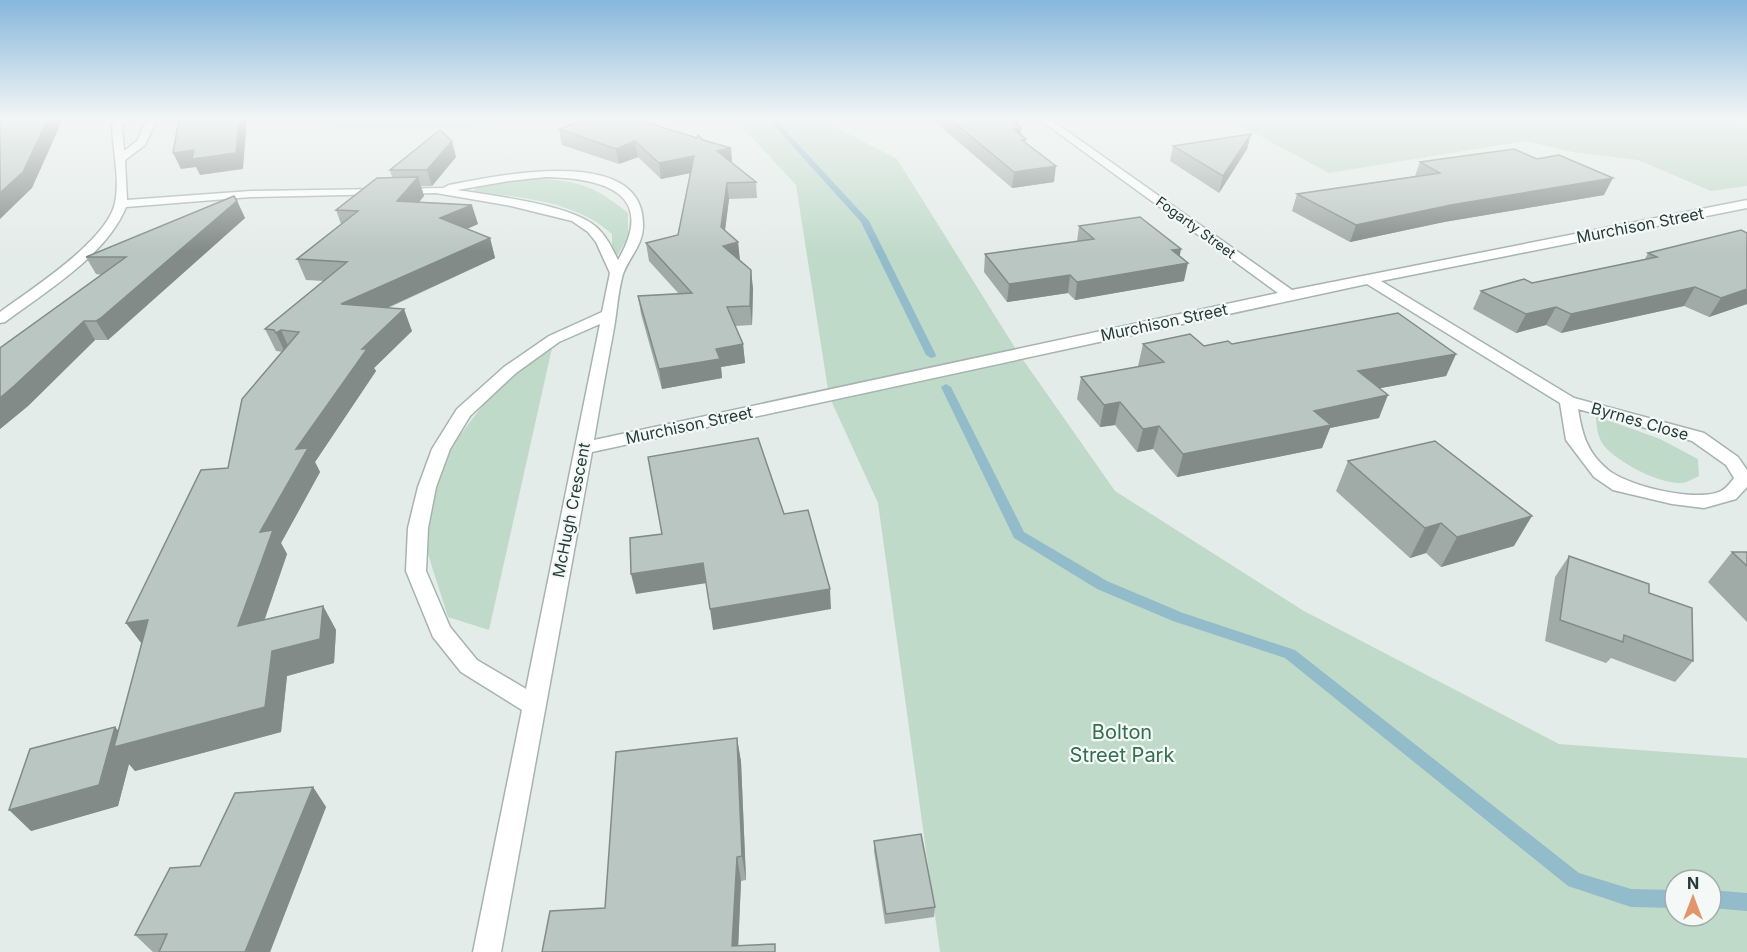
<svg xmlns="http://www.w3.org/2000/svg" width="1747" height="952" font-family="Inter,sans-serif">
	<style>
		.green { fill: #c0daca; fill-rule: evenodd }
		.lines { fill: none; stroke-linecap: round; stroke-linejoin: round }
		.stream { fill: #93bcca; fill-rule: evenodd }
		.minor-casing { stroke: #a7b3b0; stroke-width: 3 }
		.minor { fill: #fff; fill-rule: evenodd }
		.wall { fill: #a0aaa7 }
		.shaded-wall { fill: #828b88 }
		.building { fill: #bac6c2; stroke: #828b88; stroke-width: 1.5 }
		.labels { text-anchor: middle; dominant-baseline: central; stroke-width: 4.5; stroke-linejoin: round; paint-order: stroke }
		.far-street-label { font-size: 14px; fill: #253b38; stroke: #f4f9f7 }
		.street-label { font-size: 16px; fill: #253b38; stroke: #f4f9f7 }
		.near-park-label { font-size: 20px; fill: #346e51; stroke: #f4f9f7 }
	</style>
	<rect width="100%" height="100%" fill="#e4ece9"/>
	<g class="green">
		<polygon points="324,119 519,119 462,128 336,128"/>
		<path d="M735,119H819L897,159L1019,354L1115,491L1304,611L1559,744L1747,758V952H940L878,503L829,396L796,185ZM1675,880H1711V916H1675Z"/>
		<polygon points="1228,119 1718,119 1747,127 1747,186 1711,191 1638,160 1573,152 1525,141 1329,173"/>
		<path d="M526,178C575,181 589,181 628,213V237L617,256L612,249V234C575,200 520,198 473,191C485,179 510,180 526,178Z"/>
		<polygon points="552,348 489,630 448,617 426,548 431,494 450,448 480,409 511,374"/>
		<path d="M1596,416L1660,439L1698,459L1699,476C1694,478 1687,483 1681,483C1659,484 1620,463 1605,447C1598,439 1596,426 1596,416Z"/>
	</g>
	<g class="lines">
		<g class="stream">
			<polygon points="768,119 775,119 869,221 936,355 935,357 931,358 926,355 861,222"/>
			<polygon points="946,384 951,387 1024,532 1107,581 1183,613 1295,650 1579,873 1631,889 1675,890 1675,908 1631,907 1568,886 1285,658 1173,621 1097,589 1014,538 941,387"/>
			<polygon points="1711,890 1747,893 1747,911 1711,908"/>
		</g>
		<defs>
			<path id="minor" d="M117,119H127L122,126L124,151L137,141L147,119H157L145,145L125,160L127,200L251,191L443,188L449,185C496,176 643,144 643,224C644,244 629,257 623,274C618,291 617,311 614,328C607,366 600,403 594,440L1278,293L1039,119H1050L1292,290L1747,200V208L1381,281L1574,398L1704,433L1738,457L1747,470V487L1736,499L1704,508L1672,504L1613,490L1594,477L1566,440L1560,403L1367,284L592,452L501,952H473L522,710L461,672L433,637L406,571L408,528L418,487L432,449L457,409L504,367L549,336L602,312L610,273L596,242L588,232L572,221L511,206L436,193L251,197L126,207C107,255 45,292 5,322L0,323V312C30,290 107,241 115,203C120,179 113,151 112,126ZM545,177C602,178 658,192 618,260C612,248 606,235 595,226C570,205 491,195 457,190L509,181ZM600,324L526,689L477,660L450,627L426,571L428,528L436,487L450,449L470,416L516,373L559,342ZM1578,409L1692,441L1726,465L1734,478C1731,482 1726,489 1721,491C1698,503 1626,486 1607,469C1587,452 1582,434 1578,409Z"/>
		</defs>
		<use href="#minor" class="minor-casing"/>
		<use href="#minor" class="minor"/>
	</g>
	<g class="wall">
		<polygon points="932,119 1018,119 1019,126 1021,135 1026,139 1025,142 1054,182 1012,188"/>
		<polygon points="559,129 703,140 731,148 732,163 756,182 757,198 729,199 725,231 738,242 739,260 753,288 752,325 735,326 743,344 745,363 721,367 722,378 662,389 641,314 638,296 679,294 649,261 646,243 678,235 690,173 661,179 638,157 619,164 562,145"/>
		<polygon points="1251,134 1247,149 1219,193 1170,161 1173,146"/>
		<polygon points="456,157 432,186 421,186 424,196 419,202 478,224 467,229 490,238 495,258 388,308 412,331 374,368 376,371 315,462 320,472 281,543 287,554 264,620 323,606 336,630 334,663 287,676 281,732 135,771 129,764 118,806 31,831 115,727 118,731 142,644 126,623 228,468 283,352 276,351 265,329 324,281 306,280 297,259 341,224 336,210 392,177 390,170"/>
		<polygon points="1420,162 1604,195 1444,222 1350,242 1292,211 1297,194 1415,176"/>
		<polygon points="237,201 245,218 108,340 95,340 28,406 0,429 0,348 102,275 96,274 86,257"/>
		<polygon points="1079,226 1180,256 1184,281 1075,300 1068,293 1007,302 984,272 985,254 1077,242"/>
		<polygon points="1747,233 1747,304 1709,317 1684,306 1561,333 1546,325 1516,333 1473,309 1481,291 1532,283 1645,259 1648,253"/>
		<polygon points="1143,344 1204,346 1232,344 1456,354 1446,376 1380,388 1379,418 1330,428 1322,448 1177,477 1153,449 1137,452 1115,425 1100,427 1077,399 1081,377 1140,367 1138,366"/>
		<polygon points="1348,461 1514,546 1441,567 1426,553 1410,558 1336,491"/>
		<polygon points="1732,552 1747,552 1747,622 1708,582"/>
		<polygon points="1569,556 1649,593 1693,661 1675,682 1611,658 1606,663 1545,641 1555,577"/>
		<polygon points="737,738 741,762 746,880 741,881 738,946 542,952 605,908"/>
		<polygon points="313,787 326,807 270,952 153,952 135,935 200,866"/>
		<polygon points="874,841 935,907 934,917 885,924 874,851"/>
	</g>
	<g class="shaded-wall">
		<polygon points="48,119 63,119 32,188 0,219 0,193"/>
		<polygon points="239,119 247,119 243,169 200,175 196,167 181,169 173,153"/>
		<polygon points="1019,120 1018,129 1021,128 1020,143 1011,145 1011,121"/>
		<polygon points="1251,134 1247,149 1219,193 1223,176"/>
		<polygon points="452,141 456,157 432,186 427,170"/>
		<polygon points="635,141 638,157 619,164 616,149"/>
		<polygon points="731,148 732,164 717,151"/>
		<polygon points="694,156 696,172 661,179 659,163"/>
		<polygon points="1056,166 1054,182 1012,188 1014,172"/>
		<polygon points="418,177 424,196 404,220 397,201"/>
		<polygon points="1613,178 1604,195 1444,222 1350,242 1356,225 1451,205"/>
		<polygon points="727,183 729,199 723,245 721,227"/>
		<polygon points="237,201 245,218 108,340 96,321"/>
		<polygon points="472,205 478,224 446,238 440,218"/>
		<polygon points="490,238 495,258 349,325 341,304"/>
		<polygon points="738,242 740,260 724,264 723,246"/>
		<polygon points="1181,249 1178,265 1188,263 1184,281 1075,300 1077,282 1172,250"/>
		<polygon points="751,270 753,288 752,325 750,306"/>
		<polygon points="1070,275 1068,293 1007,302 1009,284"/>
		<polygon points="1695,287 1684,306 1561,333 1571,314"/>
		<polygon points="1747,289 1747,304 1709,317 1721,298"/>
		<polygon points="1556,307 1546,325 1516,333 1526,314"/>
		<polygon points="404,309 412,331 374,368 376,371 315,462 320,472 281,543 287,554 254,651 238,626 260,532 296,449 362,349"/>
		<polygon points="84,321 95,340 28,406 0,429 0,398"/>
		<polygon points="281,330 291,352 286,355 276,333"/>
		<polygon points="743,344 745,363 721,367 722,378 662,389 659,369 716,349"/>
		<polygon points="1456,354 1446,376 1349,394 1358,371"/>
		<polygon points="1388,395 1379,418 1330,428 1322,448 1177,477 1183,454 1314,411"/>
		<polygon points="1120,402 1115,425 1100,427 1104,405"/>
		<polygon points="1159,426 1153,449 1137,452 1143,429"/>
		<polygon points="1532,516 1514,546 1441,567 1457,537"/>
		<polygon points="1441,523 1426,553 1410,558 1425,528"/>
		<polygon points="703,563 707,583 636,594 631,574"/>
		<polygon points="830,589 831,609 713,630 710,609"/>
		<polygon points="323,606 336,630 334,663 287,676 281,732 135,771 129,764 118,806 31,831 9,810 115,727 129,743 272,651"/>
		<polygon points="148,620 145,648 126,623"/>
		<polygon points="737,738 741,762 746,880 742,856"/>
		<polygon points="313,787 326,807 270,952 245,952"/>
		<polygon points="737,857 741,881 738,952 732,946"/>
	</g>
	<g class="building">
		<polygon points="0,119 48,119 23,172 0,193"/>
		<polygon points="179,119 239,119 236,153 192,159 194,150 173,153"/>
		<polygon points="587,119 635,119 697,138 698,135 703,140 731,148 717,151 756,182 727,183 721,227 738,242 723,246 751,270 750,306 727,307 743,344 716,349 720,359 659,369 638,296 692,293 646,243 678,235 694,156 659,163 635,141 616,149 559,129"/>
		<polygon points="950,119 1018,119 1019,120 1011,121 1021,128 1013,129 1026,139 1022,140 1056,166 1014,172"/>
		<polygon points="440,130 452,141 427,170 390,170"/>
		<polygon points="1251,134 1223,176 1173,146"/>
		<polygon points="1514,149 1537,159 1559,155 1613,178 1451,205 1356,225 1297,194 1440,173 1420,162"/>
		<polygon points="418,177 397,201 472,205 440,218 490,238 341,304 404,309 362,349 367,349 296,449 308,448 260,532 273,530 238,626 323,606 320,639 272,651 265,707 114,747 148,620 126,623 201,470 228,468 242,399 299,332 281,330 276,333 274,330 265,329 347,262 297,259 358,211 336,210 377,178"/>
		<polygon points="234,196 237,201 102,317 96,321 84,321 14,386 0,398 0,348 126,257 86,257"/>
		<polygon points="1140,217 1181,249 1172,250 1188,263 1077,282 1070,275 1009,284 985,254 1094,239 1079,226"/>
		<polygon points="1741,230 1747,233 1747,289 1721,298 1695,287 1571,314 1556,307 1526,314 1481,291 1524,279 1532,283 1657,257 1648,253"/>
		<polygon points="1398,313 1456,354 1358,371 1388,395 1314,411 1331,425 1183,454 1159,426 1143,429 1120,402 1104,405 1081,377 1164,362 1143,344 1190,334 1204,346 1228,341 1232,344"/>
		<polygon points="758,438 784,514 808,510 830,589 710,609 703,563 631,574 630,538 662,534 648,457"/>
		<polygon points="1435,441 1532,516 1457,537 1441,523 1425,528 1348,461"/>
		<polygon points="1732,552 1747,552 1747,566"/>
		<polygon points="1569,556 1649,584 1649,593 1692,608 1693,661 1624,635 1623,642 1560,620"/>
		<polygon points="115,727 99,785 9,810 30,749"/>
		<polygon points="737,738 742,856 737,857 732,946 775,944 775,952 542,952 550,911 605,908 616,752"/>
		<polygon points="313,787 245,952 159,952 167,934 135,935 170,868 200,866 235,793"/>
		<polygon points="921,834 935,907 886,914 874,841"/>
	</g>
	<linearGradient id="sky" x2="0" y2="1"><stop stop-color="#86b7dc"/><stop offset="0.47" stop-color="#f3f6f5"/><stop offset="1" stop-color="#f3f6f5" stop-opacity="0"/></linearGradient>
	<rect width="1747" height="252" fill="url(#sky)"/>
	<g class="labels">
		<g class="far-street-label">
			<text transform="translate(1196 227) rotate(36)">Fogarty Street</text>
		</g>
		<g class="street-label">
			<text transform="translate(1640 225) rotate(-11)">Murchison Street</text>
			<text transform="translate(1164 322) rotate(-12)">Murchison Street</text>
			<text transform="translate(1640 421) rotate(16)">Byrnes Close</text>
			<text transform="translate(689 425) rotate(-12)">Murchison Street</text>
			<text transform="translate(571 510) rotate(-79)">McHugh Crescent</text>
		</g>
		<g class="near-park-label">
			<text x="1122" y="732">Bolton<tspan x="1122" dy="23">Street Park</tspan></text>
		</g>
	</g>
	<g transform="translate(1693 898)"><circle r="28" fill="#f4f9f7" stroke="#a1adab" stroke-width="1.5"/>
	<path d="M0-4.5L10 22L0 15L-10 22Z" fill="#e2956c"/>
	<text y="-9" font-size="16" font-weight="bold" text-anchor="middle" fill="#253b38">N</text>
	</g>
</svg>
